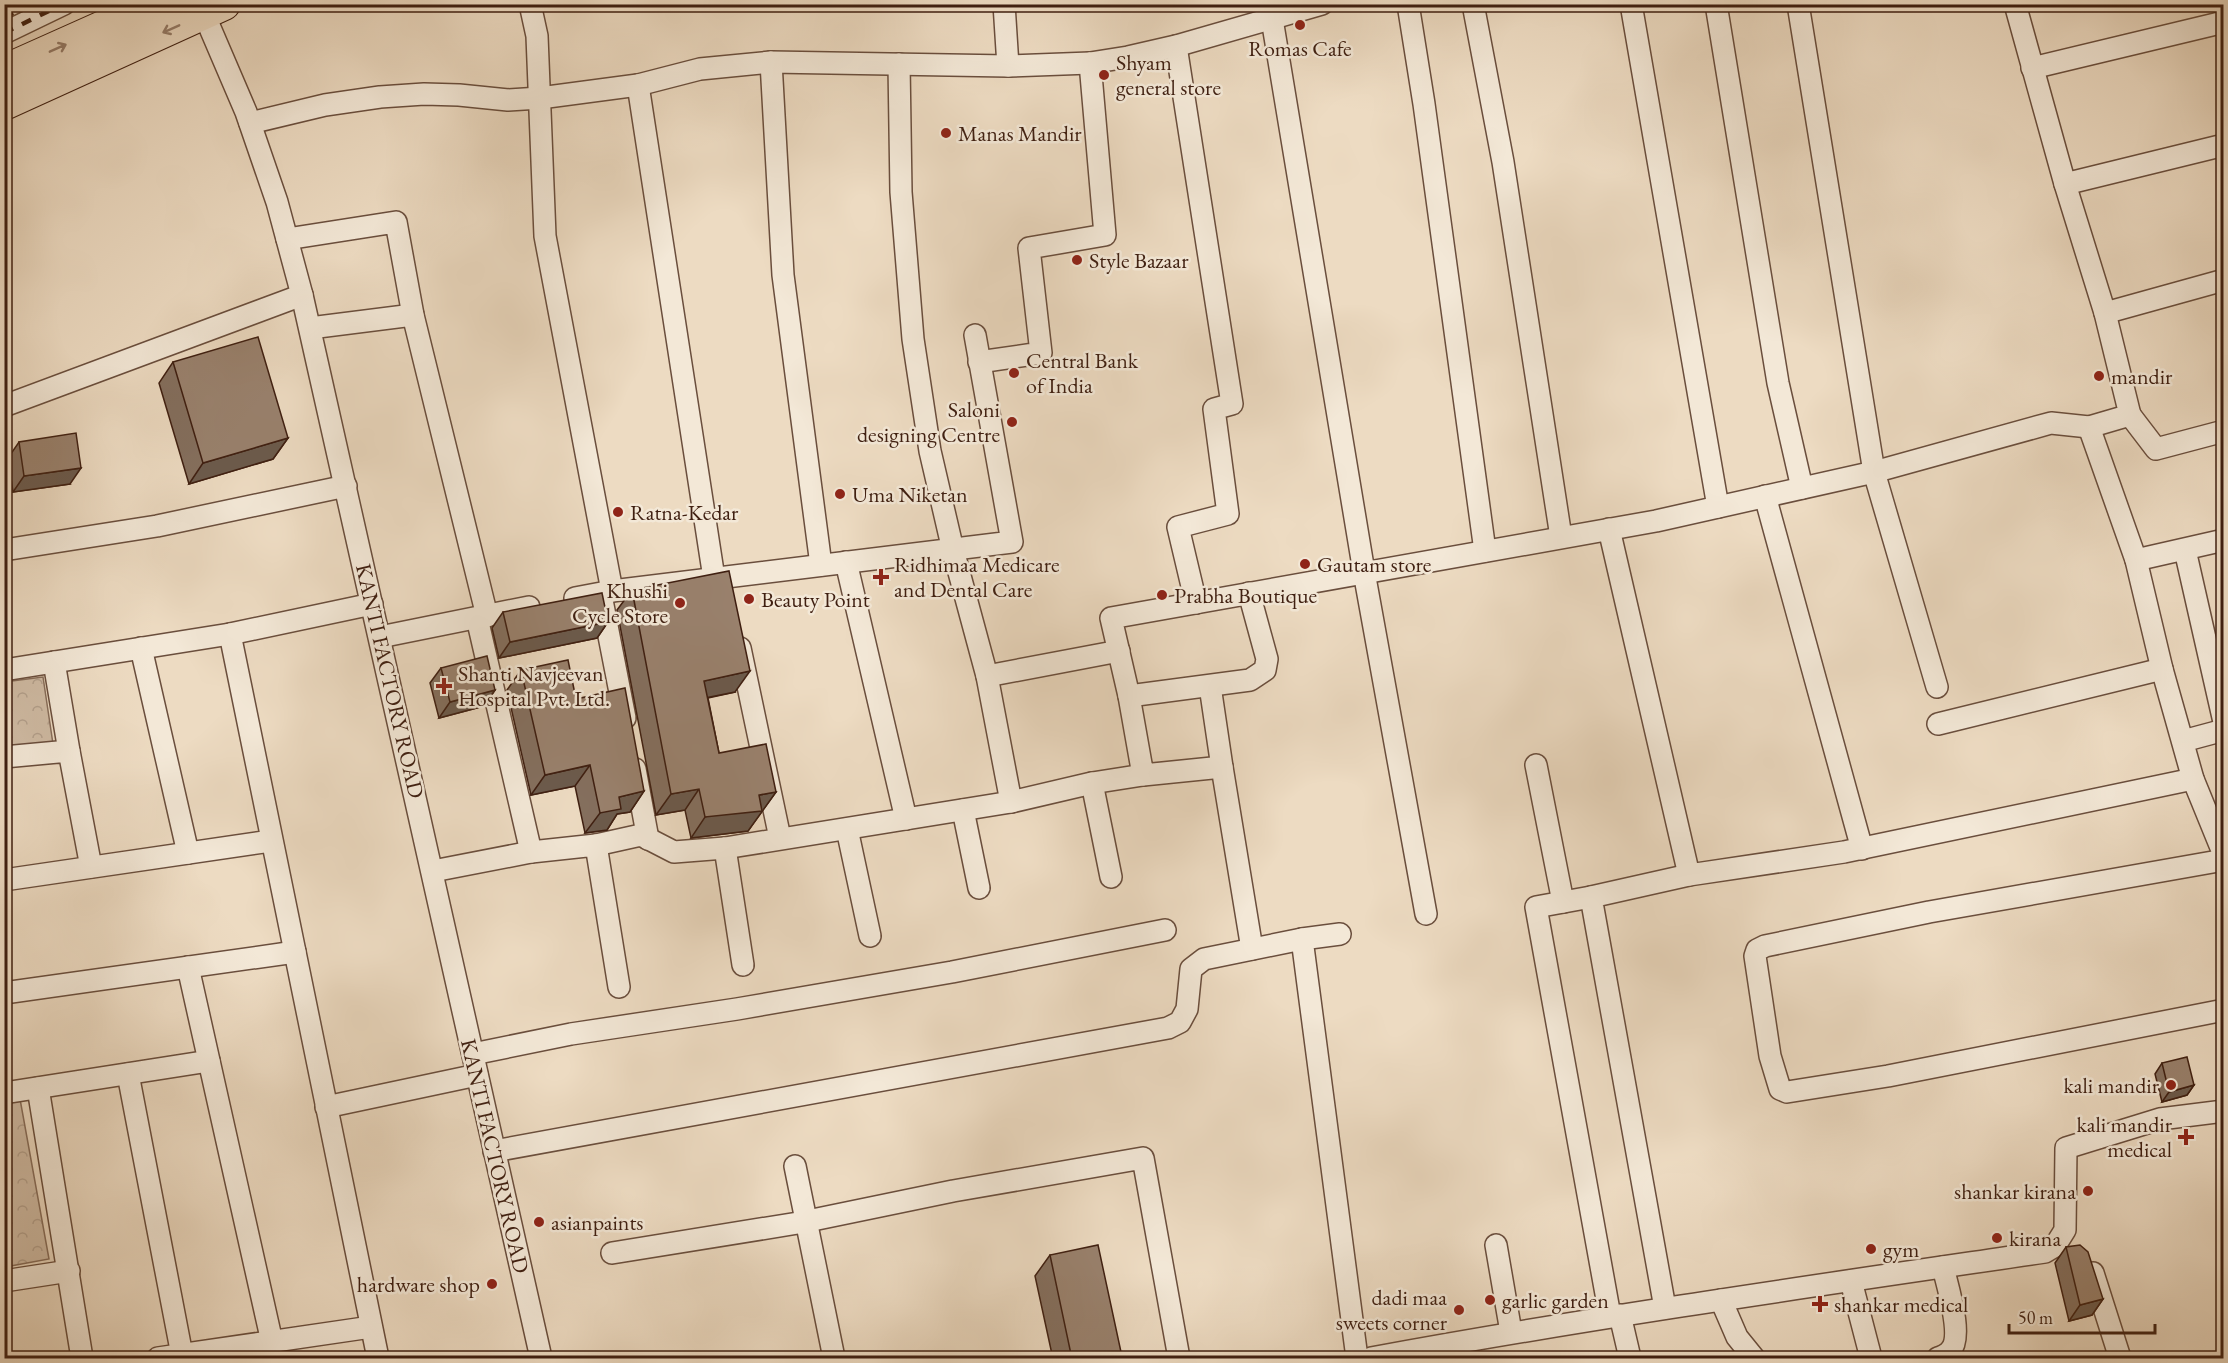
<svg xmlns="http://www.w3.org/2000/svg" width="2228" height="1363" font-family="'EB Garamond',serif">
	<style>
		.park { fill: url(#park-crowns); stroke: #876d5a; stroke-width: 1.5 }
		.lines { fill: none; stroke-linecap: round; stroke-linejoin: round }
		.minor-casing { stroke: #6a4e3d; stroke-width: 24 }
		.highway-casing { stroke: #3f1f11; stroke-width: 34 }
		.minor { stroke: #f3e8d7; stroke-width: 21 }
		.highway { stroke: #eddbc2; stroke-width: 32 }
		.rail { stroke: #3f1f11; stroke-width: 4.5; stroke-dasharray: 10 10; stroke-linecap: butt }
		.wall { fill: #846f5e; stroke: #3f1f11; stroke-width: 1.5 }
		.shaded-wall { fill: #6b5a4c; stroke: #3f1f11; stroke-width: 1.5 }
		.building { fill: #99816d; stroke: #3f1f11; stroke-width: 1.5 }
		.oneway { stroke: #967d6a }
		.poi-dot { fill: #8f2418; stroke: #f3e8d7; stroke-width: 2 }
		.labels { text-anchor: middle; dominant-baseline: central; stroke-width: 5; stroke-linejoin: round; paint-order: stroke }
		.poi-label { font-size: 22px; fill: #3f1f11; stroke: #f3e8d7; text-anchor: start }
		.street-label { font-size: 22px; fill: #3f1f11; stroke: #f3e8d7 }
	</style>
	<defs>
		<pattern id="park-crowns" width="20" height="18" patternUnits="userSpaceOnUse" patternTransform="scale(1.5)"><rect width="20" height="18" fill="#cfbba4"/><path d="M2 6a3 3 0 1 1 6 0M12 15a3 3 0 1 1 6 0" fill="none" stroke="#b3a08c"/></pattern>
	</defs>
	<rect width="100%" height="100%" fill="#eddbc2"/>
	<filter id="stains"><feTurbulence type="fractalNoise" baseFrequency=".00333" numOctaves="4"/><feColorMatrix values="0 0 0 0 .2 0 0 0 0 .09 0 0 0 0 .02 0 0 0 .5 -.17"/></filter>
	<radialGradient id="worn" r=".72"><stop offset=".6" stop-color="#630" stop-opacity="0"/><stop offset="1" stop-color="#630" stop-opacity=".3"/></radialGradient>
	<g class="park">
		<polygon points="43,677 53,744 5,751 4,682"/>
		<polygon points="20,1099 49,1259 5,1267 5,1102"/>
	</g>
	<g class="lines">
		<defs>
			<g id="minor">
				<polyline points="530,4 537,36 545,236 612,591"/>
				<polyline points="1004,4 1008,66"/>
				<polyline points="1408,4 1424,104 1485,551"/>
				<polyline points="1473,4 1503,162 1561,537"/>
				<polyline points="1631,4 1718,507"/>
				<polyline points="1716,4 1778,383 1802,488"/>
				<polyline points="1798,4 1874,472 1937,687"/>
				<polyline points="2015,4 2065,184 2105,313 2130,415 2089,427 2136,560 2162,669 2193,779 2224,855"/>
				<polyline points="204,14 246,112 277,202 302,295 541,1358"/>
				<polyline points="1272,19 1364,572 1426,914"/>
				<polyline points="4,33 64,4"/>
				<polyline points="1176,46 1232,404 1214,409 1228,514 1178,527 1196,603"/>
				<polyline points="771,62 783,275 821,565"/>
				<polyline points="899,64 901,192 913,339 930,451 953,550 987,676 1011,802"/>
				<polyline points="2032,68 2224,22"/>
				<polyline points="638,85 714,578"/>
				<polyline points="250,123 325,105 380,97 424,94 459,95 508,100 540,98 638,85 700,69 771,62 1008,66 1090,63 1128,57 1176,46 1322,4"/>
				<polyline points="2065,184 2224,145"/>
				<polyline points="287,239 396,222 413,315 487,616"/>
				<polyline points="2105,313 2224,280"/>
				<polyline points="310,328 413,315"/>
				<polyline points="979,362 1041,353 1029,248 1105,235 1090,63"/>
				<polyline points="4,406 302,295"/>
				<polyline points="2130,415 2156,449 2224,431"/>
				<polyline points="1765,496 1862,849"/>
				<polyline points="1609,529 1689,875 1844,852 2193,779"/>
				<polyline points="4,550 157,526 346,486"/>
				<polyline points="2185,550 2224,722"/>
				<polyline points="2136,560 2224,540"/>
				<polyline points="846,562 906,819"/>
				<polyline points="601,595 625,718"/>
				<polyline points="575,598 612,591 1012,542 975,335"/>
				<polyline points="477,618 531,852"/>
				<polyline points="230,634 378,1358"/>
				<polyline points="380,637 529,607"/>
				<polyline points="141,648 188,853"/>
				<polyline points="740,648 780,838"/>
				<polyline points="54,662 69,751"/>
				<polyline points="4,670 230,634 372,604"/>
				<polyline points="987,676 1119,651"/>
				<polyline points="1210,686 1222,767"/>
				<polyline points="1129,696 1250,680 1265,670 1267,659 1249,593"/>
				<polyline points="1938,724 2162,669"/>
				<polyline points="2183,741 2224,730"/>
				<polyline points="4,757 69,751 91,867"/>
				<polyline points="1536,765 1563,902"/>
				<polyline points="635,769 648,839"/>
				<polyline points="1092,783 1143,775"/>
				<polyline points="963,810 979,888"/>
				<polyline points="847,829 870,936"/>
				<polyline points="596,845 641,835 674,852 725,848 1011,802 1092,783 1111,877"/>
				<polyline points="725,848 743,965"/>
				<polyline points="2224,860 1929,912 1765,946 1757,950 1755,956 1770,1056 1780,1089 1787,1092 1888,1076 2224,1010"/>
				<polyline points="433,871 531,852 596,845 619,987"/>
				<polyline points="4,880 271,841"/>
				<polyline points="1591,897 1536,907 1610,1316"/>
				<polyline points="1340,934 1302,939 1357,1358"/>
				<polyline points="1252,949 1222,767 1143,775 1129,696 1111,618 1656,521 1874,472 2051,423 2089,427"/>
				<polyline points="188,967 272,1342"/>
				<polyline points="4,993 295,952"/>
				<polyline points="473,1054 571,1034 737,1009 952,972 1165,930"/>
				<polyline points="128,1074 182,1355"/>
				<polyline points="38,1088 82,1358"/>
				<polyline points="4,1093 209,1061"/>
				<polyline points="326,1107 477,1075"/>
				<polyline points="494,1151 1168,1028 1180,1022 1187,1009 1191,969 1204,959 1302,939"/>
				<polyline points="795,1166 834,1358"/>
				<polyline points="1496,1245 1511,1332"/>
				<polyline points="612,1253 798,1223 953,1191 1143,1158 1179,1358"/>
				<polyline points="2093,1273 2120,1358"/>
				<polyline points="4,1281 69,1271"/>
				<polyline points="1851,1281 1871,1358"/>
				<polyline points="1721,1300 1737,1337 1754,1358"/>
				<polyline points="1665,1308 1591,897 1689,875"/>
				<polyline points="1620,1315 1630,1358"/>
				<polyline points="158,1358 371,1327"/>
				<path d="M1371,1358C1594,1317 1820,1285 2045,1252L2055,1246L2065,1230L2066,1148L2160,1119L2224,1111"/>
				<path d="M1938,1358C1941,1357 1948,1354 1950,1351C1964,1337 1947,1285 1943,1267"/>
			</g>
			<g id="highway">
				<polyline points="4,71 154,4"/>
				<polyline points="4,104 224,4"/>
			</g>
		</defs>
		<use href="#minor" class="minor-casing"/>
		<use href="#highway" class="highway-casing"/>
		<use href="#minor" class="minor"/>
		<use href="#highway" class="highway"/>
		<g class="rail">
			<polyline points="4,17 31,4"/>
			<polyline points="4,33 63,4"/>
		</g>
	</g>
	<g class="wall">
		<polygon points="173,362 288,438 273,459 189,484 159,383"/>
		<polygon points="19,442 70,484 13,492 8,458"/>
		<polygon points="632,590 735,692 708,698 719,753 776,792 748,831 691,838 685,810 656,815 617,610"/>
		<polygon points="503,612 608,622 597,638 499,658 492,628"/>
		<polygon points="441,668 495,690 484,706 439,718 430,683"/>
		<polygon points="521,670 576,699 644,791 630,812 617,814 607,830 585,833 575,786 531,795 507,690"/>
		<polygon points="2162,1063 2194,1085 2187,1095 2162,1102 2155,1074"/>
		<polygon points="2066,1247 2103,1299 2092,1315 2069,1321 2055,1263"/>
		<polygon points="1050,1255 1121,1352 1116,1359 1053,1359 1035,1276"/>
	</g>
	<g class="shaded-wall">
		<polygon points="288,438 273,459 189,484 203,463"/>
		<polygon points="81,468 70,484 13,492 24,476"/>
		<polygon points="608,622 597,638 499,658 510,642"/>
		<polygon points="750,671 735,692 690,701 704,681"/>
		<polygon points="495,690 484,706 439,718 450,702"/>
		<polygon points="590,765 575,786 531,795 545,775"/>
		<polygon points="699,789 685,810 656,815 671,794"/>
		<polygon points="644,791 630,812 617,814 607,830 585,833 600,813 619,797"/>
		<polygon points="776,792 748,831 691,838 705,817 759,795"/>
		<polygon points="2194,1085 2187,1095 2162,1102 2169,1092"/>
		<polygon points="2103,1299 2092,1315 2069,1321 2080,1305"/>
		<polygon points="1121,1352 1116,1359 1090,1359"/>
	</g>
	<g class="building">
		<polygon points="258,337 288,438 203,463 173,362"/>
		<polygon points="76,433 81,468 24,476 19,442"/>
		<polygon points="729,571 750,671 704,681 719,753 766,744 776,792 759,795 762,811 705,817 699,789 671,794 632,590"/>
		<polygon points="602,593 608,622 510,642 503,612"/>
		<polygon points="487,656 495,690 450,702 441,668"/>
		<polygon points="568,660 576,699 625,688 644,791 619,797 621,809 600,813 590,765 545,775 521,670"/>
		<polygon points="2187,1057 2194,1085 2169,1092 2162,1063"/>
		<polygon points="1098,1245 1121,1352 1090,1359 1072,1359 1050,1255"/>
		<polygon points="2080,1245 2088,1252 2103,1299 2080,1305 2066,1247"/>
	</g>
	<defs><path id="oneway-shaft" d="M-6 0H5M1.5-3L5.5 0L1.5 3" fill="none" stroke-width="1.6" stroke-linecap="round" stroke-linejoin="round" transform="scale(1.5)"/></defs>
	<g class="oneway">
		<use href="#oneway-shaft" transform="translate(171 29) rotate(156)"/>
		<use href="#oneway-shaft" transform="translate(58 48) rotate(-24)"/>
	</g>
	<g class="poi-dot">
		<circle cx="1300" cy="25" r="6"/>
		<circle cx="1104" cy="75" r="6"/>
		<circle cx="946" cy="133" r="6"/>
		<circle cx="1077" cy="260" r="6"/>
		<circle cx="1014" cy="373" r="6"/>
		<circle cx="2099" cy="376" r="6"/>
		<circle cx="1012" cy="422" r="6"/>
		<circle cx="840" cy="494" r="6"/>
		<circle cx="618" cy="512" r="6"/>
		<circle cx="1305" cy="564" r="6"/>
		<path d="M878 568h6v6h6v6h-6v6h-6v-6h-6v-6h6z"/>
		<circle cx="1162" cy="595" r="6"/>
		<circle cx="749" cy="599" r="6"/>
		<circle cx="680" cy="603" r="6"/>
		<path d="M441 677h6v6h6v6h-6v6h-6v-6h-6v-6h6z"/>
		<circle cx="2171" cy="1085" r="6"/>
		<path d="M2183 1128h6v6h6v6h-6v6h-6v-6h-6v-6h6z"/>
		<circle cx="2088" cy="1191" r="6"/>
		<circle cx="539" cy="1222" r="6"/>
		<circle cx="1997" cy="1238" r="6"/>
		<circle cx="1871" cy="1249" r="6"/>
		<circle cx="492" cy="1284" r="6"/>
		<circle cx="1490" cy="1300" r="6"/>
		<path d="M1817 1295h6v6h6v6h-6v6h-6v-6h-6v-6h6z"/>
		<circle cx="1459" cy="1310" r="6"/>
	</g>
	<g class="labels">
		<g class="poi-label">
			<text x="1300" y="48" text-anchor="middle">Romas Cafe</text>
			<text x="1116" y="62">Shyam<tspan x="1116" dy="25">general store</tspan></text>
			<text x="958" y="133">Manas Mandir</text>
			<text x="1089" y="260">Style Bazaar</text>
			<text x="1026" y="360">Central Bank<tspan x="1026" dy="25">of India</tspan></text>
			<text x="2111" y="376">mandir</text>
			<text x="1000" y="409" text-anchor="end">Saloni<tspan x="1000" dy="25">designing Centre</tspan></text>
			<text x="852" y="494">Uma Niketan</text>
			<text x="630" y="512">Ratna-Kedar</text>
			<text x="894" y="564">Ridhimaa Medicare<tspan x="894" dy="25">and Dental Care</tspan></text>
			<text x="1317" y="564">Gautam store</text>
			<text x="668" y="590" text-anchor="end">Khushi<tspan x="668" dy="25">Cycle Store</tspan></text>
			<text x="1174" y="595">Prabha Boutique</text>
			<text x="761" y="599">Beauty Point</text>
			<text x="458" y="673">Shanti Navjeevan<tspan x="458" dy="25">Hospital Pvt. Ltd.</tspan></text>
			<text x="2159" y="1085" text-anchor="end">kali mandir</text>
			<text x="2172" y="1124" text-anchor="end">kali mandir<tspan x="2172" dy="25">medical</tspan></text>
			<text x="2076" y="1191" text-anchor="end">shankar kirana</text>
			<text x="551" y="1222">asianpaints</text>
			<text x="2009" y="1238">kirana</text>
			<text x="1883" y="1249">gym</text>
			<text x="480" y="1284" text-anchor="end">hardware shop</text>
			<text x="1447" y="1297" text-anchor="end">dadi maa<tspan x="1447" dy="25">sweets corner</tspan></text>
			<text x="1502" y="1300">garlic garden</text>
			<text x="1834" y="1304">shankar medical</text>
		</g>
		<g class="street-label">
			<text transform="translate(390 681) rotate(77)">KANTI FACTORY ROAD</text>
			<text transform="translate(495 1156) rotate(77)">KANTI FACTORY ROAD</text>
		</g>
	</g>
	<rect width="2228" height="1363" fill="none" stroke="#eddbc2" stroke-width="24"/>
	<rect x="6" y="6" width="2216" height="1351" fill="none" stroke="#3f1f11" stroke-width="3"/>
	<rect x="12" y="12" width="2204" height="1339" fill="none" stroke="#3f1f11" stroke-width="1.5"/>
	<path d="M2009 1324v9h146v-9" fill="none" stroke="#3f1f11" stroke-width="3"/>
	<text x="2018" y="1324" font-size="18" fill="#3f1f11" stroke="#f3e8d7" stroke-width="4.5" paint-order="stroke">50 m</text>
	<rect width="100%" height="100%" filter="url(#stains)"/>
	<rect width="100%" height="100%" fill="url(#worn)"/>
</svg>
